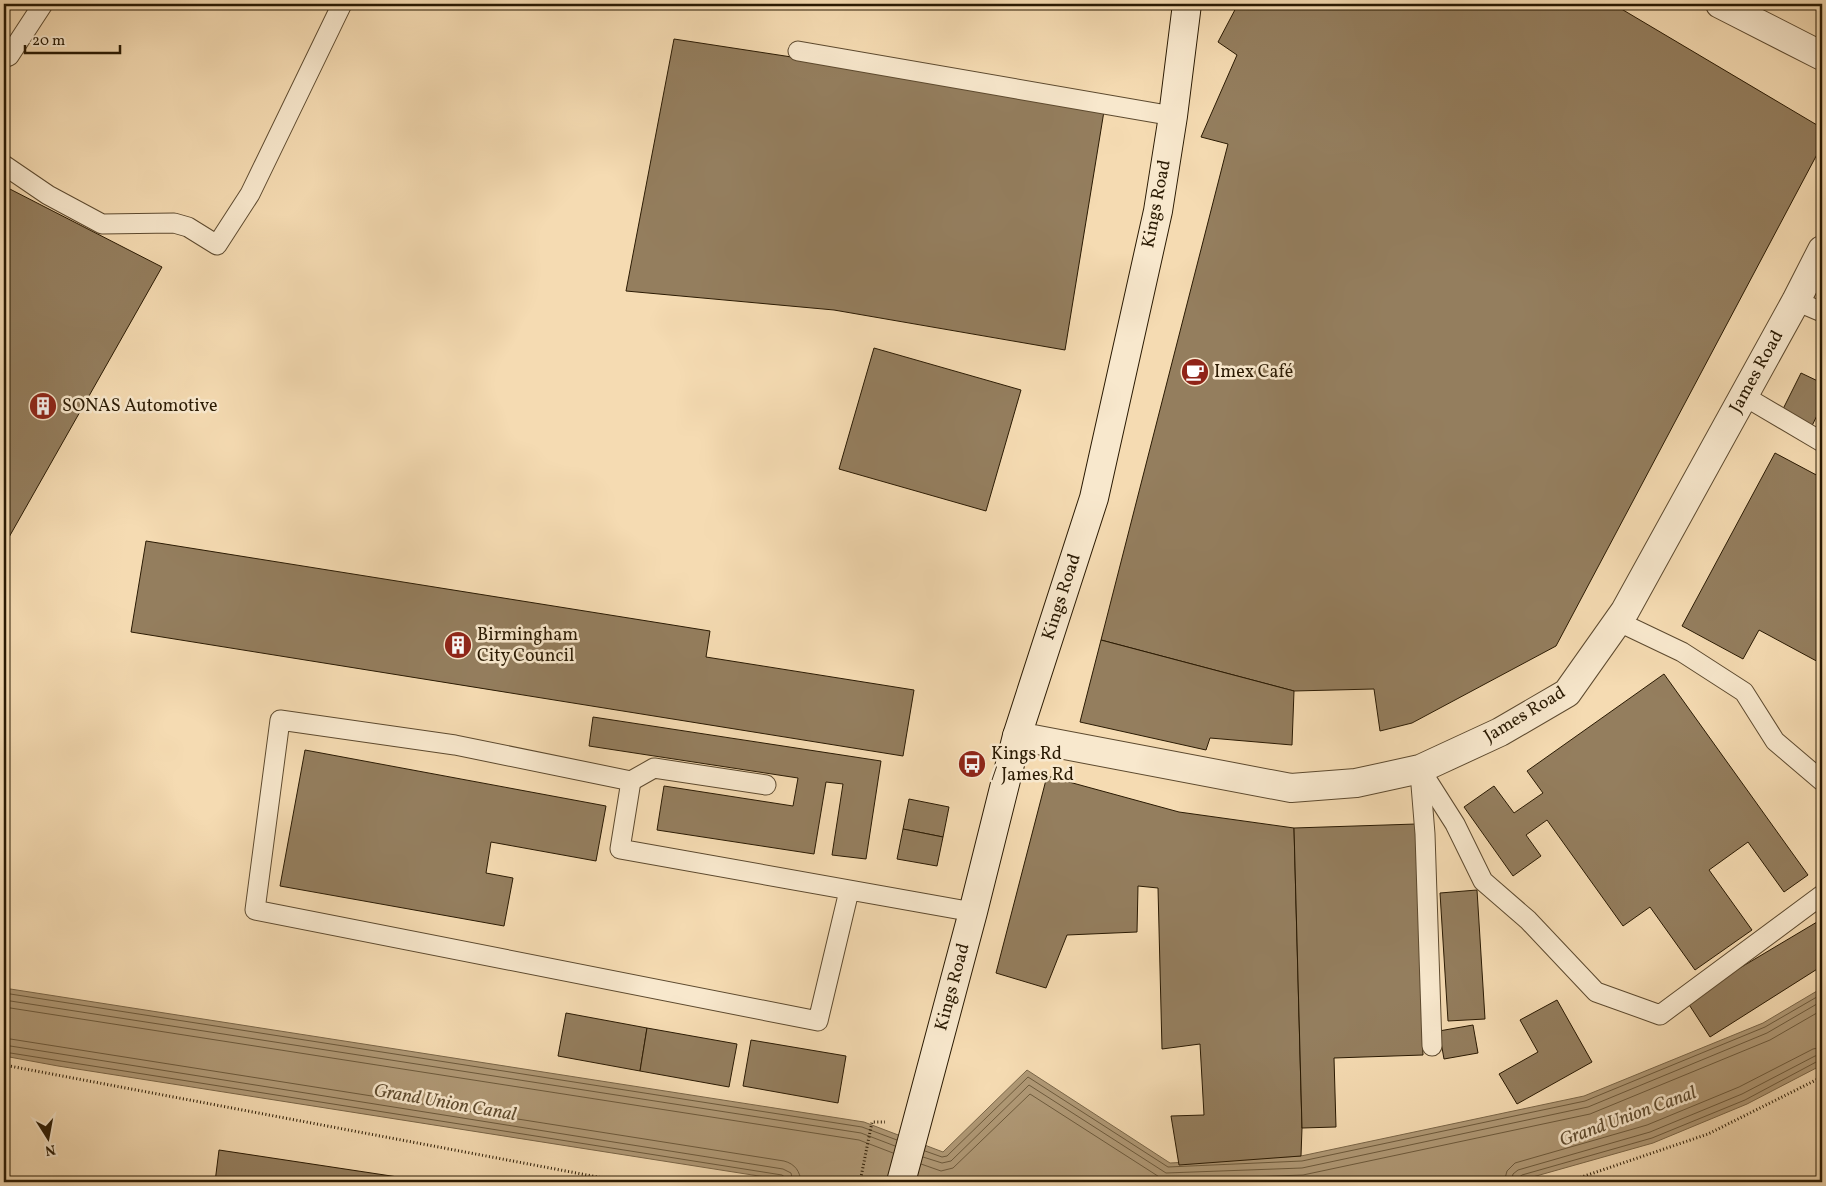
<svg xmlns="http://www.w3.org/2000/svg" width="1826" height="1186" font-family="Vollkorn,serif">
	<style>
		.water { fill: #b09976; stroke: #7a6648 }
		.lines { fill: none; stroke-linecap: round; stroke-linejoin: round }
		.shore { stroke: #6d5a3c; stroke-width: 1 }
		.building { fill: #947e5e; stroke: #2a1a03 }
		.lane-casing { stroke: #5d4a2f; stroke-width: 21 }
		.street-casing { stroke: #5d4a2f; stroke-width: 30 }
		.secondary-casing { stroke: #2a1a03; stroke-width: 30 }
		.path { stroke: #2a1a03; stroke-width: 3; stroke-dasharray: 1 2.5; stroke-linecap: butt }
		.lane { stroke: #f8e8cd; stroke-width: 19 }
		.street { stroke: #f8e8cd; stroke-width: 28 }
		.secondary { stroke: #f8e8cd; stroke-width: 28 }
		.labels { text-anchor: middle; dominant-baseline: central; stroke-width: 5; stroke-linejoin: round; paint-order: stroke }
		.street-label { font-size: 18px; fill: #2a1a03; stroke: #f8e8cd }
		.poi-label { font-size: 18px; fill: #2a1a03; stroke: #f8e8cd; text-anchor: start }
		.water-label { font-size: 19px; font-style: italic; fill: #604d31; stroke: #f8e8cd }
	</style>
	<rect width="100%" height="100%" fill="#f5dbb2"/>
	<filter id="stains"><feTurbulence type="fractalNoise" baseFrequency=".004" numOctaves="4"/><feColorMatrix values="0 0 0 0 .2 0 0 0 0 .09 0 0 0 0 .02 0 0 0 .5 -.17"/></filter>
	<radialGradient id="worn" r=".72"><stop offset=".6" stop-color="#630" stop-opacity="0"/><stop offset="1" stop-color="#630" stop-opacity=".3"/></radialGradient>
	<polygon class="water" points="4,988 864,1122 943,1152 1027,1070 1170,1163 1301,1156 1584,1096 1763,1023 1822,988 1822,1065 1747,1104 1653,1143 1515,1182 797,1182 58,1066 4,1056"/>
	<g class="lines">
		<g class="shore">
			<polyline points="4,993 862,1127 897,1140"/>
			<polyline points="4,1000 861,1133 895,1146"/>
			<polyline points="4,1007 859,1140 893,1153"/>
			<path d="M4,1038L784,1161C795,1164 800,1171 801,1182"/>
			<polyline points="4,1045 783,1169 791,1173 793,1182"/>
			<polyline points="4,1052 782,1175 786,1178 787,1182"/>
			<polyline points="925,1151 942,1157 947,1156 1028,1077 1168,1167 1302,1161 1585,1101 1765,1027 1822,994"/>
			<polyline points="923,1157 942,1163 951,1161 1029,1085 1166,1173 1302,1168 1588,1107 1767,1033 1822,1001"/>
			<polyline points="921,1164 941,1171 953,1168 1030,1094 1164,1180 1303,1175 1590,1114 1770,1040 1822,1010"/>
			<polyline points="1504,1182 1507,1171 1515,1163 1647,1125 1739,1087 1813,1049 1822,1047"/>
			<polyline points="1511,1182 1513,1174 1518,1170 1650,1132 1742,1094 1815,1056 1822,1054"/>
			<polyline points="1518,1182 1518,1178 1522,1175 1652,1138 1745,1100 1818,1061 1822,1061"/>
		</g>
	</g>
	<g class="building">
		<polygon points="1238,4 1613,4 1822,128 1822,145 1556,646 1412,723 1380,731 1374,689 1294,691 1101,640 1228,144 1201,137 1237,55 1218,42"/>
		<polygon points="674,39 1105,105 1065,350 834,310 626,291"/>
		<polygon points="4,186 162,267 4,546"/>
		<polygon points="874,348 1021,390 986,511 839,469"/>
		<polygon points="1801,373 1822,383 1822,405 1810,430 1780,415"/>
		<polygon points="1775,453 1822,478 1822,664 1759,630 1743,659 1682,626"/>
		<polygon points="146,541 710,631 706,657 914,690 903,756 131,632"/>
		<polygon points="1101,640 1294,691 1292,745 1210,738 1206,750 1080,722"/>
		<polygon points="1664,674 1808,875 1784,892 1748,842 1709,870 1752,930 1695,970 1650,907 1623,926 1547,820 1526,835 1541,856 1513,876 1464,807 1494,786 1514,813 1543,793 1527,771"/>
		<polygon points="593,717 881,761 866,859 832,855 843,784 826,782 814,854 657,830 664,786 793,806 798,778 589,746"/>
		<polygon points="305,750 606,806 596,861 491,842 486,873 513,878 504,926 280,886"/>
		<polygon points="1047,776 1179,812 1294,828 1302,1128 1301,1156 1179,1165 1171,1116 1204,1115 1200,1044 1162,1049 1158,888 1138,886 1137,932 1067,935 1046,988 996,973"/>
		<polygon points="909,799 949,807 943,837 903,829"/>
		<polygon points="1416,824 1423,1055 1334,1058 1336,1127 1302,1128 1294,828"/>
		<polygon points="903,829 943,837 937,866 897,859"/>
		<polygon points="1477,890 1485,1019 1448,1021 1440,893"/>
		<polygon points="1822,916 1822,966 1710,1037 1686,1000 1817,922"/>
		<polygon points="1557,1000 1592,1062 1517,1104 1499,1074 1538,1052 1520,1020"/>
		<polygon points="566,1013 647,1028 640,1071 558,1056"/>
		<polygon points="1473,1025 1478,1053 1444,1059 1439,1031"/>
		<polygon points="647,1028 737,1044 729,1087 640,1071"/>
		<polygon points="751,1040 846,1056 838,1103 743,1086"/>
		<polygon points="219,1150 431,1182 215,1182"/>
	</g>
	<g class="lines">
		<defs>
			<g id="lane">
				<polyline points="798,51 1173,116"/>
				<polyline points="4,58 9,56 43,4"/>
				<polyline points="4,165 48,195 102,224 174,223 188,227 217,245 250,194 342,4"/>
				<polyline points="1796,301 1822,312"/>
				<polyline points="1744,396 1822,442"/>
				<polyline points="1617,621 1682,652 1744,692 1775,741 1822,781"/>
				<polyline points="1420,769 1455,824 1483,881 1528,920 1596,992 1660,1015 1822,895"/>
				<polyline points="1420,773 1425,834 1432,1046"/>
				<polyline points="631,781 654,768 766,785"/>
				<polyline points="849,891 818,1021 255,910 280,720 455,745 631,781 620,849 973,912"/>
			</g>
			<g id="street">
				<polyline points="1720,4 1822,56"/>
				<polyline points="1017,736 1291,788 1356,783 1420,769 1500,732 1567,693 1625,611 1796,301 1822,250"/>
			</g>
			<polyline id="secondary" points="901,1182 973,912 1017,736 1094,498 1158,211 1173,116 1187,4"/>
		</defs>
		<use href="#lane" class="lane-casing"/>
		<use href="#street" class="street-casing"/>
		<use href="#secondary" class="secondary-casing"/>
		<g class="path">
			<polyline points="4,1065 624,1182"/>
			<polyline points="860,1182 872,1122 885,1122"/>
			<polyline points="1567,1182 1708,1134 1822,1077"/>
		</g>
		<use href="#lane" class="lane"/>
		<use href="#street" class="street"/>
		<use href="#secondary" class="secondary"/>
	</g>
	<defs>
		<symbol id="cafe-disc" viewBox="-11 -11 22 22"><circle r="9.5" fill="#8f2418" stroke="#f8e8cd"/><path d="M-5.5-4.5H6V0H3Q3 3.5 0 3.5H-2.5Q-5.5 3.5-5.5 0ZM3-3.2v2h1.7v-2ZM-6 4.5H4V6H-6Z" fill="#fff"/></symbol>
		<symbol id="building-disc" viewBox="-11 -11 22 22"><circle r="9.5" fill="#8f2418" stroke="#f8e8cd"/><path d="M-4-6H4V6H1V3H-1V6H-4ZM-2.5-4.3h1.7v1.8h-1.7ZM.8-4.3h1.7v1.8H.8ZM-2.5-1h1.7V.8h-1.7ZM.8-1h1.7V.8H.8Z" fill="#fff"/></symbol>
		<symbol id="bus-disc" viewBox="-11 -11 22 22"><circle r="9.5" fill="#8f2418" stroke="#f8e8cd"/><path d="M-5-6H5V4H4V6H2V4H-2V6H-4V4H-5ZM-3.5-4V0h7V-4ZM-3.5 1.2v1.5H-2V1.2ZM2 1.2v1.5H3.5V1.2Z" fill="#fff"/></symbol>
	</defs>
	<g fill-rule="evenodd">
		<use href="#cafe-disc" x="1179" y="356" width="32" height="32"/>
		<use href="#building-disc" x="27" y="390" width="32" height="32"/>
		<use href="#building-disc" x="442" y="629" width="32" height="32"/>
		<use href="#bus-disc" x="956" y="748" width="32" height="32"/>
	</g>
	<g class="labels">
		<g class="street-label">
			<text transform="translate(1157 204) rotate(-79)">Kings Road</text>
			<text transform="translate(1757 372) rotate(-61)">James Road</text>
			<text transform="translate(1062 597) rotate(-72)">Kings Road</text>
			<text transform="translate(1525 715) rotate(-31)">James Road</text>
			<text transform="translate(953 987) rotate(-75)">Kings Road</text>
		</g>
		<g class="poi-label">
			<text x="1214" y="372">Imex Café</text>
			<text x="62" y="406">SONAS Automotive</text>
			<text x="477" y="635">Birmingham<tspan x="477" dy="21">City Council</tspan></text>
			<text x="991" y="754">Kings Rd<tspan x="991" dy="21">/ James Rd</tspan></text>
		</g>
		<g class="water-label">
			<text transform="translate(445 1103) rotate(10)">Grand Union Canal</text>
			<text transform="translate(1628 1117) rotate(-20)">Grand Union Canal</text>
		</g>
	</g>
	<rect width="1826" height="1186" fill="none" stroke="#f5dbb2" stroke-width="20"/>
	<rect x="5" y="5" width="1816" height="1176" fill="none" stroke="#2a1a03" stroke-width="2.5"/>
	<rect x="10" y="10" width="1806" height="1166" fill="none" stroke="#2a1a03"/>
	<g transform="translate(48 1138) rotate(169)" stroke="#f8e8cd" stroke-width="4" paint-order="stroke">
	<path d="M0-4L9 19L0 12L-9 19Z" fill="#2a1a03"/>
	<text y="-8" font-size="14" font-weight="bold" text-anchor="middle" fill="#2a1a03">N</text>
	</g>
	<path d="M25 45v8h95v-8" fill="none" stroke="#2a1a03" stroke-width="2.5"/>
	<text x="32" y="45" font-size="15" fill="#2a1a03" stroke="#f8e8cd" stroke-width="4" paint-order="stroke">20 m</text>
	<rect width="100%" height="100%" filter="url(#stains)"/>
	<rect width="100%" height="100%" fill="url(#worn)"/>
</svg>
